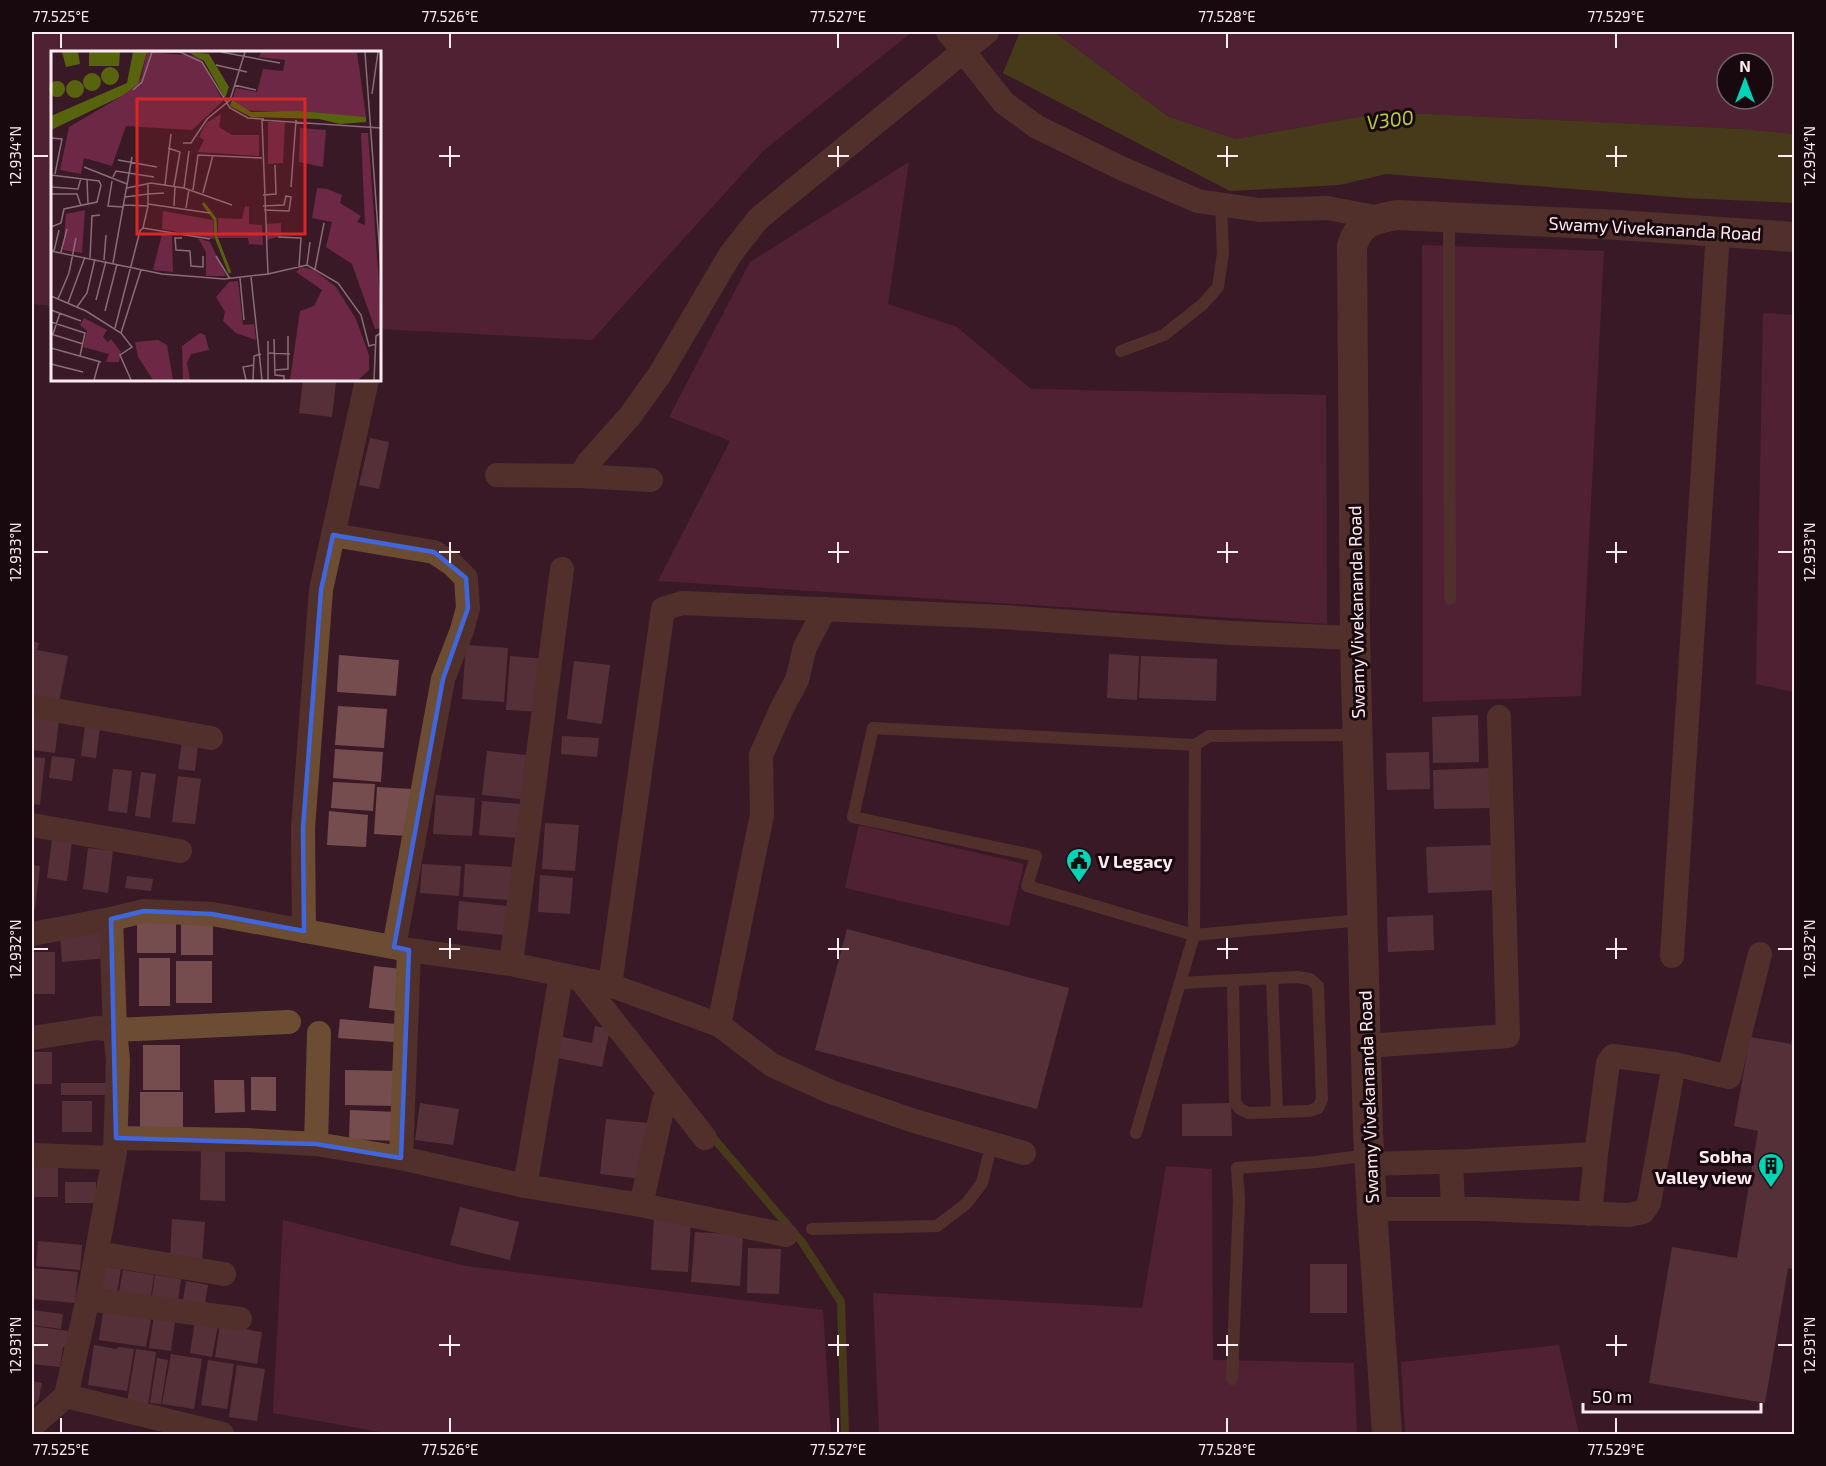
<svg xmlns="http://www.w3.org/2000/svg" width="1826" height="1466" font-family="'Exo 2',sans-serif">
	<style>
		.green { fill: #6c2844; fill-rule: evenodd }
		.water { fill: #58630e }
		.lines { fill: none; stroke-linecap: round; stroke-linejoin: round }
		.stream { stroke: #58630e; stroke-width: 8 }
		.building { fill: #754d4e }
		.service { stroke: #6d4c34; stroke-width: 12 }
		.minor { stroke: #6d4c34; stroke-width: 24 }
		.tertiary { stroke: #6d4c34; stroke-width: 30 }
		.marked { fill: none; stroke: #3f66dc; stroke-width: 4.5; stroke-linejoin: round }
		.ticks { fill: none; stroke: #feebf1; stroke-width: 2 }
		.labels { text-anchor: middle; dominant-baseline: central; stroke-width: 6; stroke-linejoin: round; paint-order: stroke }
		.street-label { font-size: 18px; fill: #feebf1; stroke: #18090f }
		.poi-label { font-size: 18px; font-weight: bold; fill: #feebf1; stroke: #18090f; text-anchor: start }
		.water-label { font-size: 20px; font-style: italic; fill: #b8cc43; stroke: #18090f }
		.inset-river { fill: none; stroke: #58630e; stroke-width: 3 }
		.inset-road { fill: none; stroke: #886d77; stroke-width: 1.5 }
		.view { fill: #d62828; fill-opacity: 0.15; stroke: #d62828; stroke-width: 3 }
		.inset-edge { fill: none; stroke: #feebf1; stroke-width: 3 }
		.neatline { fill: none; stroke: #feebf1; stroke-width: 2 }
		.ticks-label { font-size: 15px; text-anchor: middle; fill: #feebf1 }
	</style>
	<rect width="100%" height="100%" fill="#3a1926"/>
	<g class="green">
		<polygon points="32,32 912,32 763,151 592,340 380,329 380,52 52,52 52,306 32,304"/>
		<path d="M1054,32H1794V134L1742,129L1386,112L1236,139L1169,117ZM1727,63H1763V99H1727Z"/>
		<polygon points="909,162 888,304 957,327 1031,389 1326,395 1327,624 658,581 730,441 669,417 750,262"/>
		<polygon points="1422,245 1604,251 1581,696 1423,702"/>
		<polygon points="1763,313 1794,315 1794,692 1756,684"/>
		<polygon points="859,825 1024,864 1009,926 845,888"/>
		<polygon points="1166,1166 1212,1169 1213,1360 1354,1363 1357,1434 879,1434 873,1293 1142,1308"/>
		<polygon points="283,1220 466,1266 823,1310 831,1434 392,1434 273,1413"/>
		<polygon points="1559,1345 1579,1434 1405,1434 1401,1362"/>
	</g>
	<polygon class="water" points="1020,32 1054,32 1169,117 1236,139 1386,112 1742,129 1794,134 1794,203 1686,198 1386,174 1339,185 1230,191 1003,73"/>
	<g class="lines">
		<polyline class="stream" points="710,1134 802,1242 841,1302 845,1434"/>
	</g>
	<g class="building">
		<polygon points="303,380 336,382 332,417 299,413"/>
		<polygon points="370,438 389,442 379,489 359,485"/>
		<polygon points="32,641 39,643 37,650 68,656 59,702 32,696 32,678 34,665 32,670"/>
		<polygon points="466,645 508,648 504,702 462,699"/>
		<polygon points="1109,654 1139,656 1137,700 1107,698"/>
		<polygon points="339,655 399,660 396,696 337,692"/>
		<polygon points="510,656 546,659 542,712 506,710"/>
		<polygon points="1141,656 1217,659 1216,701 1139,698"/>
		<polygon points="574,661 610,665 602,724 567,719"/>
		<polygon points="338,706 387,709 384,748 335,745"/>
		<polygon points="32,710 60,713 55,753 32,750"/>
		<polygon points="1478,715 1479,762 1433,763 1432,717"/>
		<polygon points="86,718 101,720 96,758 81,756"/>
		<polygon points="183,734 199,736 195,771 178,769"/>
		<polygon points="562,736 599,738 597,757 561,754"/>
		<polygon points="335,749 383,752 381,782 333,778"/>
		<polygon points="487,751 526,755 521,799 482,795"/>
		<polygon points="1429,752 1430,789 1387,790 1386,753"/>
		<polygon points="52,756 75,759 72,781 49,778"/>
		<polygon points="32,757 45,758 40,805 32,804"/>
		<polygon points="1489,768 1490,808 1434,809 1433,770"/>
		<polygon points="113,769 132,771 127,813 108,811"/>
		<polygon points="141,772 156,774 150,818 135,816"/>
		<polygon points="178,776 201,779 195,824 172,822"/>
		<polygon points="333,782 375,784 373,811 331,808"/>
		<polygon points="377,787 411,789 407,836 374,834"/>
		<polygon points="436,795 475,798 472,836 433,834"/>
		<polygon points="482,801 521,804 519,838 479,835"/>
		<polygon points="329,811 368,815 366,847 327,845"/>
		<polygon points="545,823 579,825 575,871 542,869"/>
		<polygon points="52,840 72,842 67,881 47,878"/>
		<polygon points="1493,845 1495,890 1428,893 1426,847"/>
		<polygon points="88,848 113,851 108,893 83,889"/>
		<polygon points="422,864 461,866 459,896 420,893"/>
		<polygon points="465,864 512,867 510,900 463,897"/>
		<polygon points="32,865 40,866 35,909 32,909"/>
		<polygon points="540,875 573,878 570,914 538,912"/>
		<polygon points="127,876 153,879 151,891 125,888"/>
		<polygon points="459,901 507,906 504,935 457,930"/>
		<polygon points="1433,915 1434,950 1388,952 1387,917"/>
		<rect x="137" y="920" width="39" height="33"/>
		<rect x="181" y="924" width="32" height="31"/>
		<polygon points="847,929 1069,988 1037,1109 815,1050"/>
		<polygon points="105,930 107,958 62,962 60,934"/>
		<rect x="32" y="952" width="23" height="42"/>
		<rect x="139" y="958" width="31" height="48"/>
		<rect x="176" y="961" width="36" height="42"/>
		<polygon points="374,966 402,969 397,1011 369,1008"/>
		<polygon points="340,1019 396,1024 394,1042 338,1038"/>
		<polygon points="595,1026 610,1029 602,1067 548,1056 553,1035 592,1043"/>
		<polygon points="1793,1031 1794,1269 1788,1268 1765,1403 1649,1383 1672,1247 1737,1258 1758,1131 1734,1126 1750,1037 1791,1044"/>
		<rect x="143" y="1045" width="37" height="45"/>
		<rect x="32" y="1052" width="20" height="32"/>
		<polygon points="345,1070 399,1071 398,1106 345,1105"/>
		<polygon points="251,1077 276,1077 276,1111 251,1110"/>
		<polygon points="214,1080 244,1080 245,1112 215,1113"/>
		<rect x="61" y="1083" width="52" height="12"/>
		<rect x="140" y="1092" width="43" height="35"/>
		<rect x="62" y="1101" width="30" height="31"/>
		<polygon points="420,1103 459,1109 453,1145 415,1140"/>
		<polygon points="1231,1103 1232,1136 1182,1136 1182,1104"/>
		<polygon points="350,1110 398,1112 396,1141 349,1139"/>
		<polygon points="606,1119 649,1123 643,1179 600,1174"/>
		<polygon points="201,1149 225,1149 225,1201 200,1200"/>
		<rect x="32" y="1164" width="26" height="33"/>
		<rect x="65" y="1182" width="31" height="21"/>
		<polygon points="460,1207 519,1222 510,1260 450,1245"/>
		<polygon points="654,1217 691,1220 688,1272 651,1270"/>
		<polygon points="172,1219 205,1222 202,1262 170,1260"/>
		<polygon points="695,1232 743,1235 740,1286 691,1282"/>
		<polygon points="38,1241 82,1245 80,1270 36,1266"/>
		<polygon points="748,1248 781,1249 779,1294 747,1293"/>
		<rect x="1310" y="1264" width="37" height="49"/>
		<polygon points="103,1266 121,1269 116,1297 99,1294"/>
		<polygon points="32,1268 78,1272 75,1303 32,1299"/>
		<polygon points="123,1270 154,1275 150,1302 118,1297"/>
		<polygon points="155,1275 181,1279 177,1307 151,1303"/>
		<polygon points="186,1281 208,1285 204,1309 182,1306"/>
		<polygon points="104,1306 152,1313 146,1347 99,1340"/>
		<polygon points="155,1309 176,1313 171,1351 149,1348"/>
		<polygon points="32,1310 63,1314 61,1329 32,1325"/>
		<polygon points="195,1321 218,1325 212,1357 190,1353"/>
		<polygon points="220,1325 262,1332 257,1364 215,1357"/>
		<polygon points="32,1326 68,1331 66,1348 63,1347 60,1367 32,1364 32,1344 39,1344 32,1343"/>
		<polygon points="94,1345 117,1349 118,1347 134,1349 127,1391 88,1385"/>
		<polygon points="136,1349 156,1352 148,1405 127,1402"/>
		<polygon points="171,1354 202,1359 194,1409 162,1404"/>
		<polygon points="157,1358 168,1360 161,1404 150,1403"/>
		<polygon points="208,1360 234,1364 227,1409 201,1405"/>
		<polygon points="237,1365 265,1369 257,1421 229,1417"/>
		<polygon points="32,1381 42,1383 39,1399 32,1408"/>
	</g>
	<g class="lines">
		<g class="service">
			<polyline points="1449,217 1450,599"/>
			<polyline points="1121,351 1164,335 1203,304 1218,287 1223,253 1221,205"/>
			<polyline points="1357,735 1209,736 1195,745 1194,935 1362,920"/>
			<polyline points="1272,978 1277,1112"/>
			<polyline points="1180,983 1296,977 1310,979 1318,986 1322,1099 1318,1108 1309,1111 1248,1113 1240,1109 1235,1102 1233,981"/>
			<polyline points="1136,1133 1194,935 1027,886 1036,856 853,817 873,728 1195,745"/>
			<polyline points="812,1229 937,1226 966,1204 982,1183 992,1142"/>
			<polyline points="1232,1379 1239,1200 1237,1168 1316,1162 1369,1155"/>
		</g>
		<g class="minor">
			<polyline points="948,32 1004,103 1037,127 1123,169 1198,201 1259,210 1327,208 1380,218"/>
			<polyline points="497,475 581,476 588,463 630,416 660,374 730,255 758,219 987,32"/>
			<polyline points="581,476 651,480"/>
			<polyline points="333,535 434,552 452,564 466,578 468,608 462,630 443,679 394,947"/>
			<polyline points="32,706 211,738"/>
			<polyline points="32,825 180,851"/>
			<polyline points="111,919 115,1030 289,1022"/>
			<polyline points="304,931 303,828 321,590 367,380"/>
			<polyline points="32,934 111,919 144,911 212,914 409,950 511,964 610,985 719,1025 772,1065 831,1092 911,1120 1024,1153"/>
			<polyline points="1672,956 1718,232"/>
			<polyline points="511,964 562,569"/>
			<polyline points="580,979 705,1138"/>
			<polyline points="610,985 663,609 682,603 1003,617 1231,633 1355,638"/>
			<polyline points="719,1025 762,815 761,755 782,708 797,680 805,647 825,609"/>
			<polyline points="32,1038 97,1028 115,1030 118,1060 115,1152"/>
			<polyline points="1366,1046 1508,1036 1499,717"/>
			<polyline points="1674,1064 1729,1077 1760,954"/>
			<polyline points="116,1138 247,1140 316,1144 401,1158 525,1186 641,1205 786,1235"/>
			<polyline points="316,1144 319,1033"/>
			<polyline points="32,1155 114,1158 90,1289 66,1396"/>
			<polyline points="401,1158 409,950"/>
			<polyline points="1451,1162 1453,1209"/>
			<polyline points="1370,1164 1469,1161 1596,1154 1608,1063 1613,1056 1674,1064 1649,1203 1643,1212 1629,1215 1482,1209 1372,1209"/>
			<polyline points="525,1186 561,975"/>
			<polyline points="641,1205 664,1101"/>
			<polyline points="1590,1214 1596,1154"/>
			<polyline points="97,1253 224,1274"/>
			<polyline points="88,1299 240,1319"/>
			<polyline points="32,1426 66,1396 222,1434"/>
		</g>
		<path class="tertiary" d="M1387,1434L1372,1209L1368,1132L1355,638L1352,246C1359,222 1374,219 1397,215L1619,225L1794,237"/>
	</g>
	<path d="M0 0H1826V1466H0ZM333,535L434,552L466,578L468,608L443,679L394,947L409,950L401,1158L316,1144L116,1138L111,919L144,911L212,914L304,931L303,828L321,590Z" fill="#3a1926" fill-opacity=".55" fill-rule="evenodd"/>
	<path class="marked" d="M333,535L434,552L466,578L468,608L443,679L394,947L409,950L401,1158L316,1144L116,1138L111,919L144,911L212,914L304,931L303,828L321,590Z"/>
	<path class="ticks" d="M61,33V48M450,33V48M838,33V48M1227,33V48M1616,33V48M450,146V167M838,146V167M1227,146V167M1616,146V167M33,156H48M439,156H460M828,156H849M1217,156H1238M1606,156H1627M1778,156H1793M450,542V563M838,542V563M1227,542V563M1616,542V563M33,552H48M439,552H460M828,552H849M1217,552H1238M1606,552H1627M1778,552H1793M450,938V959M838,938V959M1227,938V959M1616,938V959M33,949H48M439,949H460M828,949H849M1217,949H1238M1606,949H1627M1778,949H1793M450,1335V1356M838,1335V1356M1227,1335V1356M1616,1335V1356M33,1345H48M439,1345H460M828,1345H849M1217,1345H1238M1606,1345H1627M1778,1345H1793M61,1418V1433M450,1418V1433M838,1418V1433M1227,1418V1433M1616,1418V1433"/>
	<defs>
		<symbol id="civic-pin" viewBox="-11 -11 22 30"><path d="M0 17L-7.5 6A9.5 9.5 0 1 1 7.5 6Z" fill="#02d5b6" stroke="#18090f"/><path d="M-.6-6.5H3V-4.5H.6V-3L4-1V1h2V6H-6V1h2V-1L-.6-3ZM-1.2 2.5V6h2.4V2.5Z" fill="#111"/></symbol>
		<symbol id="building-pin" viewBox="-11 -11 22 30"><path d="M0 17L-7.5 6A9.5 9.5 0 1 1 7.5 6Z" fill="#02d5b6" stroke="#18090f"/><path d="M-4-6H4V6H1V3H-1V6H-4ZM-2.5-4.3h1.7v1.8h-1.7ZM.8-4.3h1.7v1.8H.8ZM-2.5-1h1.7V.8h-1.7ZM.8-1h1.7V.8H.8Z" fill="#111"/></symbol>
	</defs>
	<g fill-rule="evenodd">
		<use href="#civic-pin" x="1064" y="846" width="30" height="40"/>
		<use href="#building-pin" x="1756" y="1151" width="30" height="40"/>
	</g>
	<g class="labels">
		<g class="street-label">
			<text transform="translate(1655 228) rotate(3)">Swamy Vivekananda Road</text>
			<text transform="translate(1356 612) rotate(-91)">Swamy Vivekananda Road</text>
			<text transform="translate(1368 1097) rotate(-92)">Swamy Vivekananda Road</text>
		</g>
		<g class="poi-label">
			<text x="1098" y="861">V Legacy</text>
			<text x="1752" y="1156" text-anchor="end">Sobha<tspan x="1752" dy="21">Valley view</tspan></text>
		</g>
		<g class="water-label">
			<text transform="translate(1390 119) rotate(-7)">V300</text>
		</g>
	</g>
	<g transform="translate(51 51)">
		<rect width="330" height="330" fill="#3a1926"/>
		<path d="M96,1L148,5L172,50L141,79L75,75L61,115L33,107L30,123L9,119L18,76L71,45L90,27ZM210,1H306L315,66L194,59L181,49L185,37L206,41L212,18L232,20L234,9L208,6ZM170,63L168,76L181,84H208V105L147,101L153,89L148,86L155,72ZM217,71H234L232,112L217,113ZM249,77L275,79L272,116L248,111ZM310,82H317L330,260V277L324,278L301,213L275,196L281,171L261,167L266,137L276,138L291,144L289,152L310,165L306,171L314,174ZM194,155L198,156V173L211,174L212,194L198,193L197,187H167V167L191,168ZM34,159L31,202L12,199L15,163ZM112,160L162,169L163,188L111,178ZM230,172V185L216,189L215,173ZM111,183L121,185L122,221L102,219ZM147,187L159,191L175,225H155V201ZM250,216L263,219L285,236L305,268L318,304V319L307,329H239L249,260L263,255L271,239L245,221ZM187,230L192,274L203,273L205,289L185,282L172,270L174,261L165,246L178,231ZM33,267L56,279L52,286L57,291L60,288L70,301L68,311H55L58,303L32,296L36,280L29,274ZM149,282L154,284L158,299L140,303L136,312L139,329H132L131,295ZM107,289L116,294L122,329H102L87,306L84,291Z" fill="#6c2844"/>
		<path d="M11,1H27L29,13L15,16ZM38,1H69L68,15H38ZM82,1H96L87,33L71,45L0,79V65L76,32ZM137,1L158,3L178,36L174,47L153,10ZM50 25a9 9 0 1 1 18 0a9 9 0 1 1-18 0ZM32 31a9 9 0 1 1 18 0a9 9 0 1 1-18 0ZM15 38a9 9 0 1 1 18 0a9 9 0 1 1-18 0ZM-2 38a8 8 0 1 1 16 0a8 8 0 1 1-16 0ZM181,49L200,61L247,60L315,66V71L289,73L268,68L200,66L179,55Z" fill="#58630e"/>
		<path class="inset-river" d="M152,152L164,168L165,186L179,222"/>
		<path class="inset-road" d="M170,1L229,12M314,1L330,219M165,14L196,21M183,34L205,39M82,39L91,31L101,1H129L151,11L179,57L197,67L213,68M321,43L327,1M0,87L11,88L4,123M132,92H140L156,68L179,49L194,1M117,97L129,101L123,135M67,109L106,116M33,116L76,133M0,124L48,130L50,134L46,151L13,158L10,172L0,176M62,126L65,120L103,126M36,128L37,153M61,130L57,155L73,156M97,133V143L113,142M114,134L120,83M0,136L27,138L30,127M240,136L245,69M76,137L100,132L133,137L181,154M133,137L138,100M142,139L147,104L211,107M152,142L162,104M0,143H26L30,155M212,144L225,143L224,114M74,146L97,143V154M97,153L159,162M73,154L97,155L92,177M123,155L124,136M212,155L233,154L235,145L240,146L238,160L213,159M135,157L138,138M227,186L250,187L248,216M131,187H124L125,199L139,200L140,215L152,216V205M0,200L111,223L173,228L217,223L211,69L330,77M3,200L8,179M10,201L16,178M165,205L179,228M39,207L41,165L49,164M53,209L55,184M62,212L81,106M256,214L259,191M264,218L273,172M217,223L256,214L287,232L310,264L318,295L325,293M200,226L211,329M189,227L193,269M0,245L35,260L70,282L81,296L69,304L80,329M7,248L18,222L25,187M45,249L55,210M17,252L34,206M26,256L36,242L44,208M0,259L30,270M54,260L66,213M0,271L34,282L29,305M64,277L89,180L92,177L159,188M70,282L90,219M0,283L32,293M2,283L9,262M223,288L224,324L233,325V329M0,297L50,311M218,302L239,303M0,313L32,321M224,319L237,318V285M43,329L48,311M195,329L192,316L203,314M202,329L203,305L210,303M217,329V290M323,329L325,285L330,282"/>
		<path class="view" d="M86,48H254V183H86Z"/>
		<rect width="330" height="330" class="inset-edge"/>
	</g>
	<rect width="1826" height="1466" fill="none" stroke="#18090f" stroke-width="66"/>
	<g transform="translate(1745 81)"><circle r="28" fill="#18090f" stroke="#746369" stroke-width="1.5"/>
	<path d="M0-4.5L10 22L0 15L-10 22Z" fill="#02d5b6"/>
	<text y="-9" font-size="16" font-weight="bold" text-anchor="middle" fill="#feebf1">N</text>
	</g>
	<path d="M1583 1403v9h178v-9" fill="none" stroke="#feebf1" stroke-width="3"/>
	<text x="1592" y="1403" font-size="18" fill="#feebf1" stroke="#18090f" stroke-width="4.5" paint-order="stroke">50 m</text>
	<rect x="33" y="33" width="1760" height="1400" class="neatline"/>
	<g class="ticks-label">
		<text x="61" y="22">77.525°E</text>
		<text x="450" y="22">77.526°E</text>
		<text x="838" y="22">77.527°E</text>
		<text x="1227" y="22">77.528°E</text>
		<text x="1616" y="22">77.529°E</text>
		<text transform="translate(16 156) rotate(-90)" y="5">12.934°N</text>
		<text transform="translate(1810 156) rotate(-90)" y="5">12.934°N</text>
		<text transform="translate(16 552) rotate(-90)" y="5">12.933°N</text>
		<text transform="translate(1810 552) rotate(-90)" y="5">12.933°N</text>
		<text transform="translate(16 949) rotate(-90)" y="5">12.932°N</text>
		<text transform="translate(1810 949) rotate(-90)" y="5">12.932°N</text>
		<text transform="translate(16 1345) rotate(-90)" y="5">12.931°N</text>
		<text transform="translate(1810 1345) rotate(-90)" y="5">12.931°N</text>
		<text x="61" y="1455">77.525°E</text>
		<text x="450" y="1455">77.526°E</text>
		<text x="838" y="1455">77.527°E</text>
		<text x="1227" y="1455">77.528°E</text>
		<text x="1616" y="1455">77.529°E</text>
	</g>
</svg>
